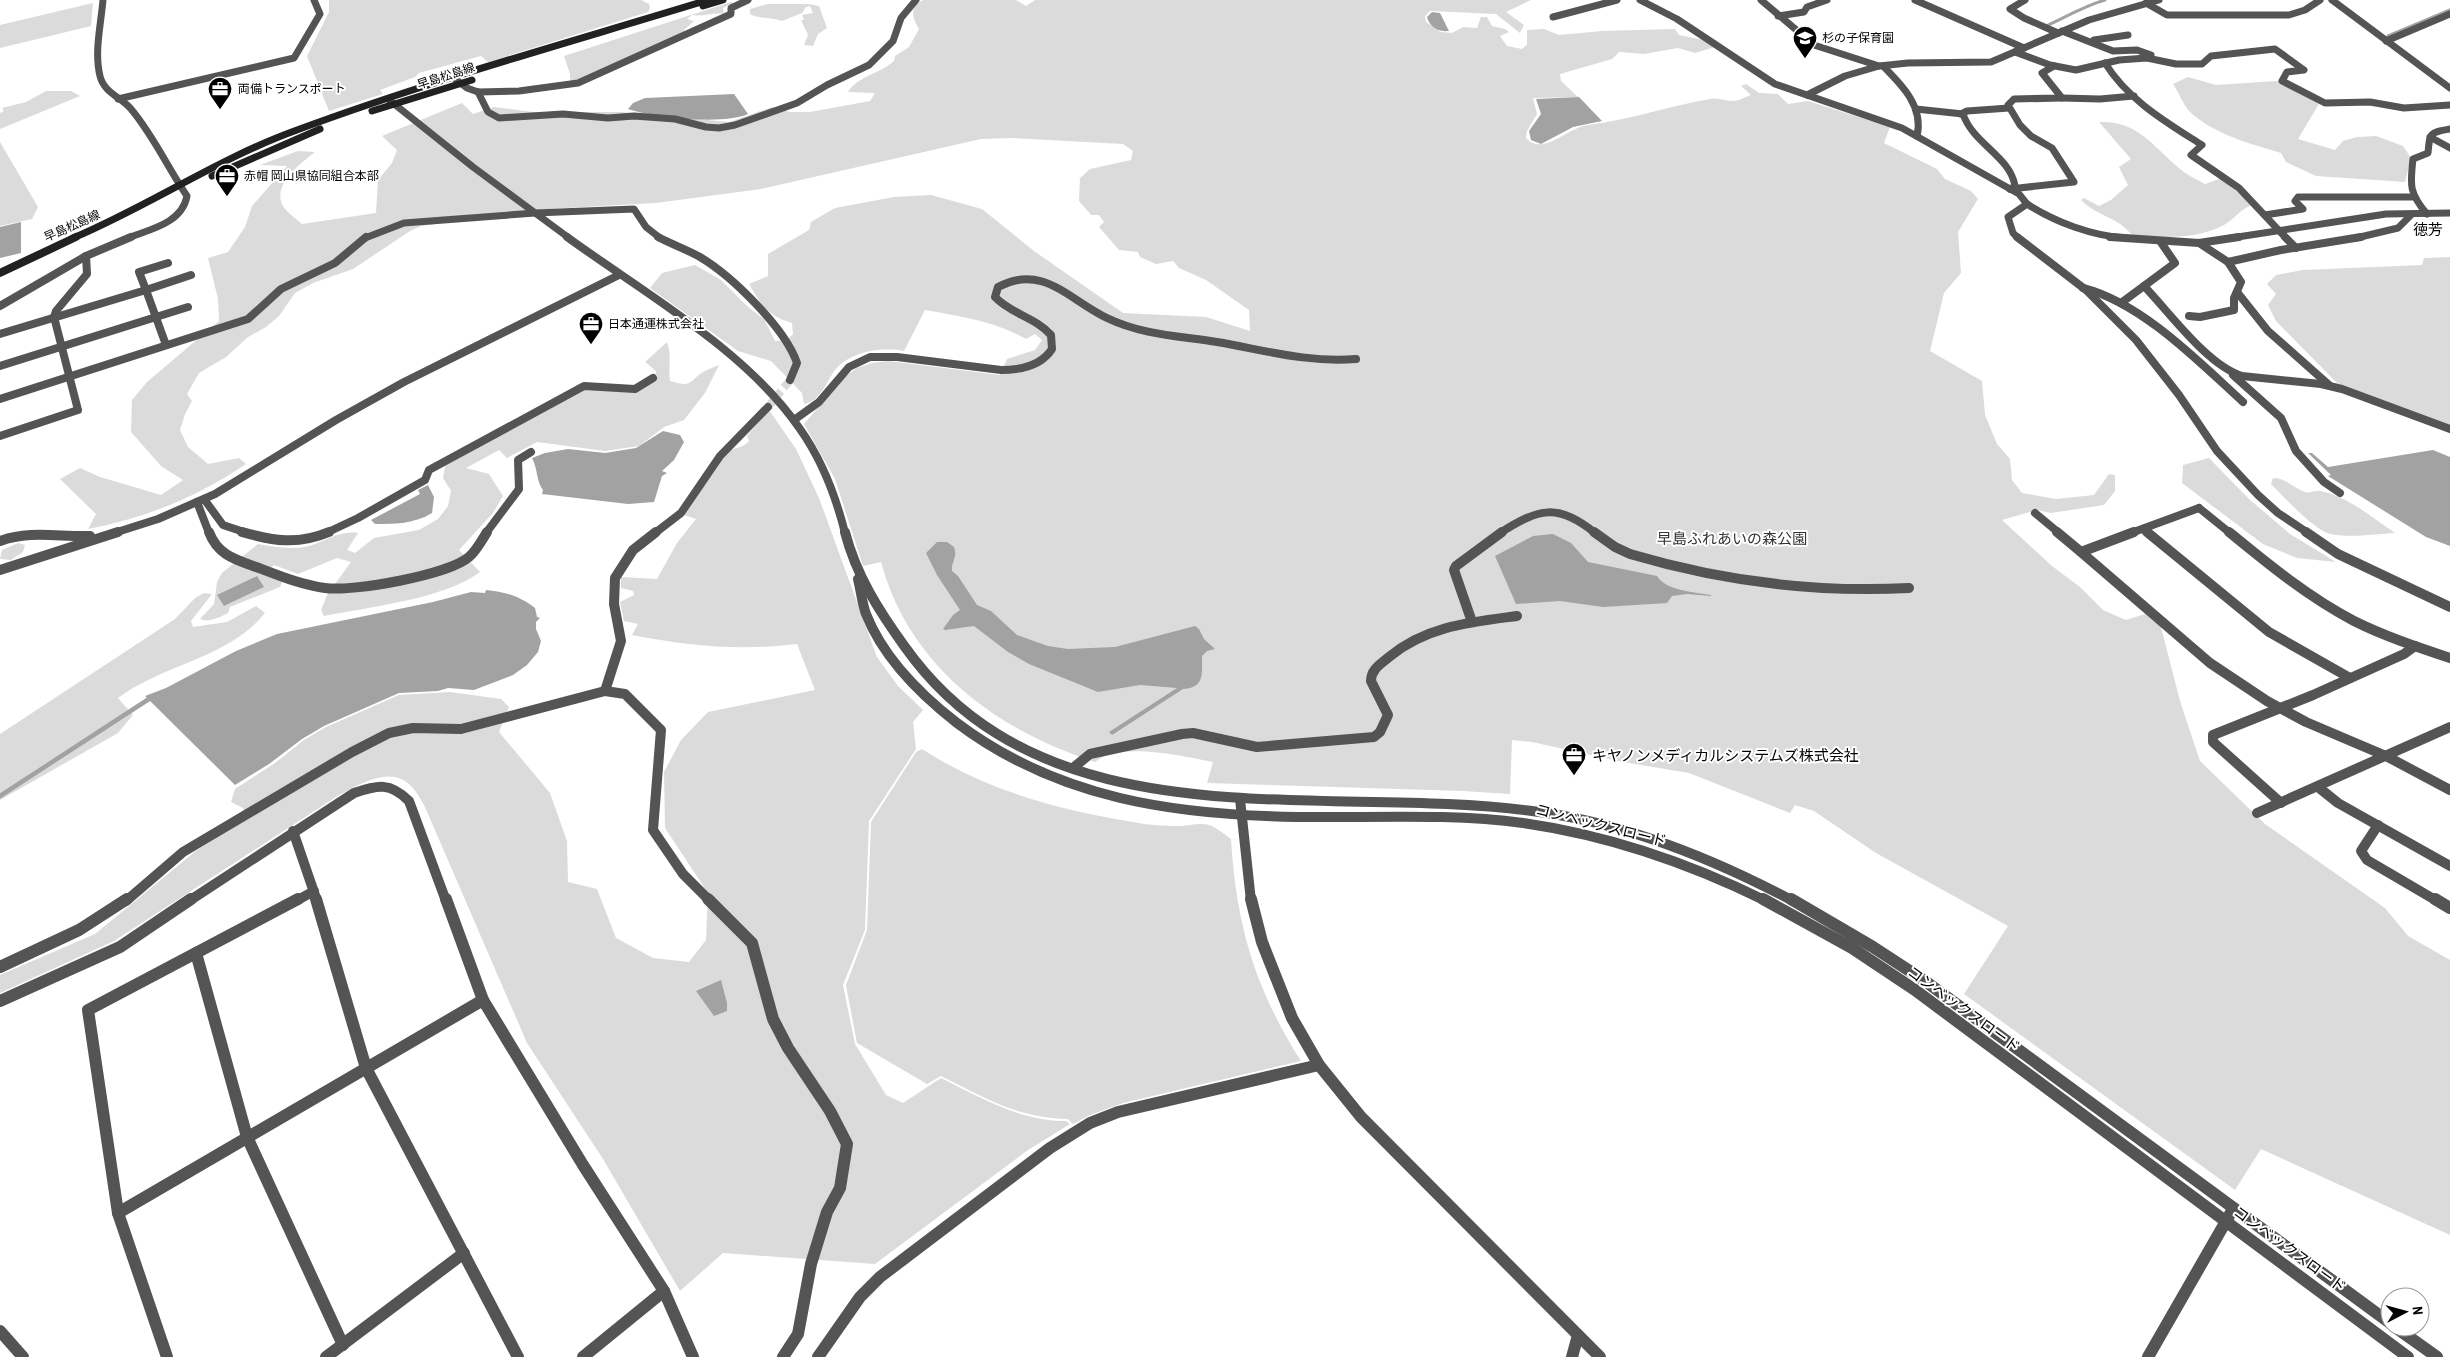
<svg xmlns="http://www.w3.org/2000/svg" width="2450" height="1357" font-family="'Archivo Narrow','Noto Sans JP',sans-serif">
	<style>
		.green { fill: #dbdbdb; fill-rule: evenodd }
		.water { fill: #a2a2a2 }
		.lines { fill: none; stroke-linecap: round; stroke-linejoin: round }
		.stream-far1 { stroke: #a2a2a2; stroke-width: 3 }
		.stream { stroke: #a2a2a2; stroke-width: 4.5 }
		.minor-tunnel { stroke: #d9d9d9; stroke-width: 8; stroke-dasharray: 8 4.5; stroke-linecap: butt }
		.pedestrian-far1 { stroke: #545454; stroke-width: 8 }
		.pedestrian { stroke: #545454; stroke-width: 10 }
		.minor-far3 { stroke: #545454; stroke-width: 7 }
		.minor-far2 { stroke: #545454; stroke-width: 8 }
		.minor-far1 { stroke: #545454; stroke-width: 10 }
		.minor { stroke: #545454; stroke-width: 12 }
		.tertiary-far3 { stroke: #545454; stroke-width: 7 }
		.tertiary-far2 { stroke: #545454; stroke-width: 8 }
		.tertiary-far1 { stroke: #545454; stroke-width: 10 }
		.tertiary { stroke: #545454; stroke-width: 12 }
		.secondary-far1 { stroke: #212121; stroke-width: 7 }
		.secondary { stroke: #212121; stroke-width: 8 }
		.labels { text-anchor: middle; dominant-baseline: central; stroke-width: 4; stroke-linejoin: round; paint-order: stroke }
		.far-poi-label { font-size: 12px; fill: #000; stroke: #fff; text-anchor: start }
		.far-street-label { font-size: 12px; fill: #000; stroke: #fff }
		.far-quarter-label { font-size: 15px; fill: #000; stroke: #fff }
		.park-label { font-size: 15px; fill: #323232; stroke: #fff }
		.poi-label { font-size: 15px; fill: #000; stroke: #fff; text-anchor: start }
		.street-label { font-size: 15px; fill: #000; stroke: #fff }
	</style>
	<rect width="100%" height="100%" fill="#fff"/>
	<g class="green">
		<polygon points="329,0 641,0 649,4 650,8 648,12 488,62 481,56 419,73 415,77 380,90 383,94 329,111 307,56 329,12"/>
		<path d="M923,0H1016L1026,6L1035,0H1531L1506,12L1524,25L1520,33L1496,14L1430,11L1425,16L1426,22L1441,32L1452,33L1463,27L1477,28L1481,17H1487L1492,26L1505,29L1509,32L1500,36L1507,46L1522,49L1527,45V30L1544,29L1559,35L1602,31L1675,29L1679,35L1704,40L1715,47L1695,53L1678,48L1644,54L1619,52L1612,59L1560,74L1561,81L1578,97L1533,98L1537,114L1527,131L1526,138C1543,157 1568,127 1588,125C1629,120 1669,106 1710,99C1718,97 1725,101 1733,101C1739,101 1745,97 1751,95L1741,86L1746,84L1759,93L1778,94L1788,104L1808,101L1890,127L1884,143L1937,169L1945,179L1971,191L1978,199L1958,232L1961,273L1944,293L1930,351L1982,381L1985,415L1997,444L2010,459L2012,480L2022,493L2056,499L2094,495L2109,474L2115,475V491L2104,505L2051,513L2037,510L2002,520L2052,566L2080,587L2103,610L2126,620L2145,614L2161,627L2180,701L2200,761L2265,824L2385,908L2408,936L2450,960V1235L2261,1149L2235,1190L1964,994L2008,926L1876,853L1814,811L1795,805L1790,813L1689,773L1623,762L1532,742L1512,740L1510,794L1463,791L1207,783L1213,762C1183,756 1120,741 1095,762C996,730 909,666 881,562L863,566L835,479L804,424L843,378L857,368L872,363L888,361L1000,375L1007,359L1035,350L1042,340L1035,334L1026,339C995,321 959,316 925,310L904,351C882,347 851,351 835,370C826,382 821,401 804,404L802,393L771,361L738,351L650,288L662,273L695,265L721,280L748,307L764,319L775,341L787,340L793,334L792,323C768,316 761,305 749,284L768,276V254L809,230L811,222L835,208L894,197L931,195L982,209L1034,251L1123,313L1206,317L1250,331L1249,310L1206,280L1179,268L1173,261L1156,264L1140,257L1138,252L1119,250L1099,227L1104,222L1099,215H1091L1079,201L1080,178L1090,169L1131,160L1133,151L1123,144L1013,138L981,139L761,189L656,203L547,209L421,226L410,231L353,269L313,283L295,293L279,316L266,327L248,337L226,357L199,373L187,394L192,401L185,414L180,430L188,447L208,464L239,458L246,464C197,497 146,518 88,529L96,514L60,479L80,468L100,477L161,495L183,480L161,466L131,432L132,400L147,382L219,321L218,299L208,258L228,252L245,227L252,206L287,166L260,165L298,151L315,152C300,164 267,188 286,210C290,215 297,219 302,224L376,213L378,180L392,163L397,150L382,136L462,103L473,114L494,107L533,112H620L729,122L772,107L790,112H810L870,101L875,93L848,92C859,75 880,74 894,61L895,56L909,47L919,29C912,18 909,7 923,0Z"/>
		<path d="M731,2L733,3L723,8L724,14C712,12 704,17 692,15L687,19L694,21L684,30L686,33L570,83V74L564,56Z"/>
		<polygon points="93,3 91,26 0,48 0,25"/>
		<path d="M768,4H808L819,6L827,28L818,34L813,46L804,45L808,35L801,20H804L802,15L813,13L810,6L806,7L802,13L782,21C772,17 758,19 750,14V9Z"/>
		<path d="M2188,77L2216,85L2276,81L2320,102L2298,139L2335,150L2343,141L2357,137L2376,136L2403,146L2411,158L2405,182L2316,176L2286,162L2281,153C2251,144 2217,135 2192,114C2184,107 2179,93 2173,84Z"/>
		<polygon points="46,91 71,91 80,96 0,129 0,113 4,111 2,108 26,102"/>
		<path d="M2099,122C2140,120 2155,150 2184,172C2191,177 2198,180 2205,184L2222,178L2252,205C2240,209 2235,219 2224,225C2196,240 2164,237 2133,236C2117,216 2098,217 2081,200L2084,198L2099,206L2111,200L2128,185L2119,167L2131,159Z"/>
		<polygon points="0,142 38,207 32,219 0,226"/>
		<polygon points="2450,257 2450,427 2337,383 2276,321 2268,305 2276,294 2267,284 2276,275 2303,270 2422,265 2424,258"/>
		<path d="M667,342C672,355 668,367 670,381C692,388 688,382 703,372C708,369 714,367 719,365L705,393L684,420L664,427L639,446L605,451L537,442L507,458L499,450L466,468L489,474L503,496L493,513L459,550L480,572C445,599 368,607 324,616L321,610L327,595L351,562L337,558L298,574L274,565L264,573L283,580L280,587L230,607L228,613C220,617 209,623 200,619L214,604L217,582L222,573L258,544C275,547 292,550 309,546C326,541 340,530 358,533L347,550L355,553L374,538L419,530L438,519L448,506L451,491L443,478L445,466L582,389L635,391L654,382L656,371L645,362ZM256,576L263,587L224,606Z"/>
		<path d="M769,410L796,449L819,498L877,657L898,686L923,710L913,722L916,749L869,821L865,930L843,985L855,1044L886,1095L903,1103L941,1078C981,1098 1020,1121 1066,1121L1070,1124L1028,1150L875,1264L723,1253L680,1291L603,1159L527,1043L425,807C421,800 417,792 412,787C392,764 360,784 339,795L114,941L0,993V975L95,934L197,850L233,828L244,814L243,808L231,802L235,789L275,763L304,740L326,727L399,695L450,692L501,699L509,707L499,732L550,793L567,841L568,882L597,889L616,938L653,958L689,962L706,940L708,893L665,828L664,772L681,740L708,712L815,690L797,644C739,651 689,646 632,635L638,624L624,621L620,602L634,595L633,591L621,588V577L657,579L677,543L696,519L684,515C694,502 718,459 729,451C736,447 743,448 749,441L747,436Z"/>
		<polygon points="2209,458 2249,499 2290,534 2336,562 2297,558 2263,544 2182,483 2183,465"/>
		<path d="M2273,478C2286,478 2293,488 2305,492C2309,494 2315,490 2320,491C2347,496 2373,518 2395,533C2377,534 2348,538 2330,534C2313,529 2284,497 2271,484Z"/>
		<polygon points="18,543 25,545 23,552 11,560 0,559 2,550"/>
		<path d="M204,593L212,594L191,621L193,627L227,622L256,606L265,613C229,658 163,664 118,698L133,715L118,733L0,800V734L175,619L195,598Z"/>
		<path d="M922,749C985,790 1059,810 1133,822C1147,825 1164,826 1179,826C1188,826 1200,822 1209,825C1216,827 1225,835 1231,839C1236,924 1255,989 1301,1061L1123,1103L1090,1115L1073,1124L1068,1119C1020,1119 983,1097 941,1076L927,1084L857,1043L846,985L867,930L871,822L916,752Z"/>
	</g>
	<g class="water">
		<path d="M1432,12L1440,13L1449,31C1439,32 1430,28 1427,17Z"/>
		<path d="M734,94L748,114C725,125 652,118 628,109L633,103L645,98Z"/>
		<polygon points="1579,97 1602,121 1573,127 1541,144 1531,140 1529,131 1541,114 1536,99"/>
		<polygon points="21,222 21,253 0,258 0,227"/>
		<path d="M663,431L680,435L684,442L674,460L662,471L667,473L662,476L654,502L628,504L542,494L543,490C536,481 538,469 532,458L545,453L568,449L605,453L636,448Z"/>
		<polygon points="2433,450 2450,457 2450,546 2426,537 2328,476 2331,475 2308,453 2312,453 2328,467"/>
		<path d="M428,485L434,497L432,513C414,524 395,524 375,524L371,520L420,494L418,490Z"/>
		<path d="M1553,534L1571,543L1588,562L1657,576C1666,591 1695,592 1711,595V596L1687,594L1672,596L1667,603L1603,607L1560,601L1516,604L1495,556L1533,536Z"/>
		<path d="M937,542H947L954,547C958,557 951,562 952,571L958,576L977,605L991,611L1017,635L1048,646L1068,649L1115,647L1195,626L1199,629L1204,639L1215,649L1207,651L1202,656C1202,673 1205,688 1183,689L1112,735L1109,732L1177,688L1140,685L1098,692L1029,664L1008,652L974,626L945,630L943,629L953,615L960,610L937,575L926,553Z"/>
		<polygon points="257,576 264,587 224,606 217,595"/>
		<path d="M486,590C505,592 520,596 535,608L537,617L540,618L536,622V629L541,641L538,652L527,665L513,675L474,690L448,688L438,691L399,693L324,726L302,739L269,764L235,785L145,696L166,688L236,651L277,634L433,602L471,592L485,593Z"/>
		<polygon points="721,980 727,1003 727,1011 714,1016 696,991"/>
	</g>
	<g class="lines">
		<g class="stream-far1">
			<path d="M2046,26C2066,17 2084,6 2105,0"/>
			<polyline points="2388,36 2450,10"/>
		</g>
		<polyline class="stream" points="0,796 152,697"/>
		<polyline class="minor-tunnel" points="768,407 790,380"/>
		<path class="pedestrian-far1" d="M1500,533C1539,508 1558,503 1595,533"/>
		<g class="pedestrian">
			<path d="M1594,532L1615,547L1630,554C1721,581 1814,593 1909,588"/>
			<polyline points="1472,622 1454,570 1456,566 1502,532"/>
		</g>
		<g class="minor-far3">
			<polyline points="1761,0 1814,45 1879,66"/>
			<polyline points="1915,0 2024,48"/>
			<polyline points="2025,0 2010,9 2024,18 2058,33"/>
			<polyline points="2332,0 2450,88"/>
			<polyline points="2146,3 2167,15 2289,15 2305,10 2320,0"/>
			<polyline points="1778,16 1804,12 1807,7 1827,0"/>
			<polyline points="1553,17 1617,0"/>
			<polyline points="2062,31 2113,51 2137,50 2151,55"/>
			<polyline points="2094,40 2128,35"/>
			<polyline points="2386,41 2450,14"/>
			<polyline points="2015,52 2050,65 2076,70 2119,60 2147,58 2176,64 2202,64 2211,56 2275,49 2304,70 2287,72 2282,81 2325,103 2370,102 2404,108 2450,105"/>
			<path d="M2105,63C2128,100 2166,122 2202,145L2191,155L2239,188L2286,238"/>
			<path d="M1883,66C1902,85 1924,107 1917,136"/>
			<polyline points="455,79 467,88 478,92 519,91 578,83 731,14 731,8 748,0"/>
			<polyline points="478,92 488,112 499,118 563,114 608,118 634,116 675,119 706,127 719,128 735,125 797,103 827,85 869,65 893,41 901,18 916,0"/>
			<polyline points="2062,98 2100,99 2134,96"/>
			<polyline points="118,99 294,58 320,14 314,0"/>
			<path d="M1916,109L1963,114C1973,144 2010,156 2015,186L2010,189"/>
			<polyline points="1961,114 1967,111 2009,108"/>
			<polyline points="2430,137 2450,148"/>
			<polyline points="2010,189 2074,182 2052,148 2031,136 2020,125 2008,105 2014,99 2062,98 2042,73 2054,66"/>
			<path d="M2027,204C2055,222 2092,236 2126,238"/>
			<path d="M2427,214C2409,193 2410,185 2413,159L2428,153C2430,132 2429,133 2450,129"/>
			<polyline points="2265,215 2303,209 2295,201 2298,197 2412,197"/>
			<polyline points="365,238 404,223 535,213 634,209 646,227 660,238"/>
			<polyline points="2231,238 2386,214 2450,213"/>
			<polyline points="2356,238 2398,228 2412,214"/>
		</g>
		<g class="minor-far2">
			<path d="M658,237C671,244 686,249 700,257C732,276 785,328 797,363L790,380"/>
			<polyline points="2110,237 2199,243 2239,237"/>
			<polyline points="2285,237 2296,248"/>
			<polyline points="2199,243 2228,262"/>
			<polyline points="168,263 139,272 146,290 191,275"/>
			<path d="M2144,286C2170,313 2207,365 2242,376L2321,384L2342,389L2450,429"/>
			<path d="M2083,288C2142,303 2199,362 2243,402"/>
			<polyline points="2237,292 2268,331 2329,385"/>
			<polyline points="2121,303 2175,263 2160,241"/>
			<polyline points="2189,316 2200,317 2234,310 2234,298 2241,282 2228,262 2281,250 2361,237"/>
			<polyline points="0,334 146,290 166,345"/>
			<polyline points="0,366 188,307"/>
			<polyline points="2233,375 2281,418 2296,451 2324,482 2340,493"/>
			<polyline points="0,399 248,319 281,289 335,263 366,237"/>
			<path d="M794,420L819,402L849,367L870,357H897L1001,370C1020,370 1041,366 1052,349L1051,335C1035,317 1011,314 995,297L998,287C1043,263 1069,300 1107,318C1142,335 1180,336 1217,342C1264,350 1308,363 1356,359"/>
			<polyline points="0,436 78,410 54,317 56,311 87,274 86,256"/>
			<polyline points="204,499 223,525 247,533"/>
			<polyline points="197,502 209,533"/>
			<polyline points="2199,508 2230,533"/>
			<polyline points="2035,513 2059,533"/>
			<polyline points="2143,529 2148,533"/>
			<polyline points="326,533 358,518 425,480 429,470 584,386 635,389 653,378"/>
			<polyline points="486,533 519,489 518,460 531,452"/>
			<polyline points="655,533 681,513 720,456 768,407"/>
		</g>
		<g class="minor-far1">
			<path d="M209,532C218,556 237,560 259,568C280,576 302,585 325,588C353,592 448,575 469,557C476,551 482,540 487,532"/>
			<path d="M242,532C273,541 298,545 329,532"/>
			<polyline points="2057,532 2081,552"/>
			<polyline points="2147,532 2269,632 2350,678"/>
			<path d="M2229,532C2268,564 2308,597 2354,621C2384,636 2417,647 2450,658"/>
			<polyline points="605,691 621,641 614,604 615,578 633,550 656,532"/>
			<path d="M1073,768L1090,754L1182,734L1193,733L1257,747L1374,737L1380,732L1388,715L1371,681C1371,669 1381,664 1389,657C1426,626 1471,622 1517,616"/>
			<polyline points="2318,787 2338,803 2450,866"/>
			<polyline points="2281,803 2213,742 2213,735 2313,695 2404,654 2415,646"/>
			<polyline points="2378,825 2361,851 2367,860 2437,901"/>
			<polyline points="293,831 317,901"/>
			<polyline points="126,901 183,852 352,752 389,733 413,728 461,729 605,691 625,694 661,730 653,830 683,874 710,901"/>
			<path d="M189,901L354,793C378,785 390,782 409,801L446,901"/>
			<polyline points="296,901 314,891"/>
		</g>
		<g class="minor">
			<polyline points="316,899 366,1068 518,1357"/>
			<polyline points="446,899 483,1000 583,1165 664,1291 693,1357"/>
			<polyline points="708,899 752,943 773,1019 788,1048 830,1111 847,1144 840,1188 827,1212 811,1264 798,1334 783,1357"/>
			<polyline points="2435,899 2450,908"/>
			<polyline points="196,953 247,1137 343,1345"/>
			<polyline points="0,967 79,930 127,899"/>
			<polyline points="0,1001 120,947 191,899"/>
			<polyline points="118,1213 483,1000"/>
			<polyline points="0,1331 23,1357"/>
			<polyline points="167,1357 118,1213 88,1010 298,899"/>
			<polyline points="326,1357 464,1253"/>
			<polyline points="583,1357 664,1291"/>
			<polyline points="818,1357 860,1297 880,1277 1050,1148 1090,1123 1118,1112 1319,1065"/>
			<polyline points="1572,1357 1578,1335"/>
		</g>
		<g class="tertiary-far3">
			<path d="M103,0C101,24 94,52 100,76C104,93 121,97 131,109C153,135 168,168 187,196C182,223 151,229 128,238"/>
			<polyline points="1640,0 1677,19 1775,84 1902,128 2019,194 2027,204 2008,217 2013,233 2018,238"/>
			<polyline points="1807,95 1845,76 1879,66 1908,63 1991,62 2089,20 2159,0"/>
			<polyline points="388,99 473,167 569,238"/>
		</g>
		<g class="tertiary-far2">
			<path d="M567,237C644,293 746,350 800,429C822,460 836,497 845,533"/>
			<polyline points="2017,237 2086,290 2136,340 2179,395 2217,451 2258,495 2278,513 2308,533"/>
			<polyline points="0,306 86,256 131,237"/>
			<polyline points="114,533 158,519 215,494 336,420 404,382 619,275"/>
			<polyline points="2131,533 2199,508"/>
		</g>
		<g class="tertiary-far1">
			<path d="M845,532C856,575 879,611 905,647C1048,848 1322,783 1532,811C1623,822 1712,858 1793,901"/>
			<polyline points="2134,532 2081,552 2210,663 2267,701 2306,722 2386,756 2450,790"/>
			<polyline points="2306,532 2338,554 2450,607"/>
			<path d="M0,541C29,530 59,537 90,536"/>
			<polyline points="0,570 118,532"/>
			<path d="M858,579C861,591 862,603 866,614C883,657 921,695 957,723C1058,799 1175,815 1297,817C1372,818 1448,813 1523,823C1607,835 1689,863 1766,901"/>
			<polyline points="1240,799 1251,901"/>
			<polyline points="2257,813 2450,727"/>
		</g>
		<g class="tertiary">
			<polyline points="1251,899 1262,942 1292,1018 1319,1065 1361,1117 1600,1357"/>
			<polyline points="1763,899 1852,948 1915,990 2408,1357"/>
			<polyline points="1791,899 1873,947 1925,981 2390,1323"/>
			<polyline points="2395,1327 2437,1357"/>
			<polyline points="2148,1357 2233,1209"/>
		</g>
		<g class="secondary-far1">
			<polyline points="703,6 723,0"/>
			<polyline points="372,111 472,80"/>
			<polyline points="212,176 320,129"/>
			<path d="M73,238C149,206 219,158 297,130C432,80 571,42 708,0"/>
		</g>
		<polyline class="secondary" points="0,273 76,237"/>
	</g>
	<defs>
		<symbol id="school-pin" viewBox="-11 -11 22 30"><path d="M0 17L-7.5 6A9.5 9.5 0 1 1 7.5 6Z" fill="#000" stroke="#fff"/><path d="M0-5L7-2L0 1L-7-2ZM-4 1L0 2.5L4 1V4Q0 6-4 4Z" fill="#fff"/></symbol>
		<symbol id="office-pin" viewBox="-11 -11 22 30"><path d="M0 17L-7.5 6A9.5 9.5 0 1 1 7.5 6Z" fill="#000" stroke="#fff"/><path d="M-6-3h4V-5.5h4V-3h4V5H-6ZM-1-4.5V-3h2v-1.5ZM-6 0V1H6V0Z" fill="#fff"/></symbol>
	</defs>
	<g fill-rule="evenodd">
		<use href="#school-pin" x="1791" y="24" width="28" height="38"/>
		<use href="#office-pin" x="206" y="75" width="28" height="38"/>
		<use href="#office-pin" x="213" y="162" width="28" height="38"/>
		<use href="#office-pin" x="577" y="310" width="28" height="38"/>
		<use href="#office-pin" x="1560" y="741" width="28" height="38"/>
	</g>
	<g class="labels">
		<g class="far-poi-label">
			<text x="1822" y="38">杉の子保育園</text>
			<text x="238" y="89">両備トランスポート</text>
			<text x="244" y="176">赤帽 岡山県協同組合本部</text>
			<text x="608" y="324">日本通運株式会社</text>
		</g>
		<g class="far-street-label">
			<text transform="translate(446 76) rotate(-18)">早島松島線</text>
			<text transform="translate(72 226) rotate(-24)">早島松島線</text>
		</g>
		<g class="far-quarter-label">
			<text x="2428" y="229">徳芳</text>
		</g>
		<g class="park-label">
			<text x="1732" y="538">早島ふれあいの森公園</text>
		</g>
		<g class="poi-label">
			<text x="1592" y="755">キヤノンメディカルシステムズ株式会社</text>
		</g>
		<g class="street-label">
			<text transform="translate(1601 825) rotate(14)">コンベックスロード</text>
			<text transform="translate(1964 1009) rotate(36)">コンベックスロード</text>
			<text transform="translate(2290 1249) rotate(36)">コンベックスロード</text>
		</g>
	</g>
	<g transform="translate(2405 1312) rotate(84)"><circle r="24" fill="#ffffff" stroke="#999999"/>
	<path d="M0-4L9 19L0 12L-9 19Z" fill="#000000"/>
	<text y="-8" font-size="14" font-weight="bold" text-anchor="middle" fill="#000000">N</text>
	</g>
</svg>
